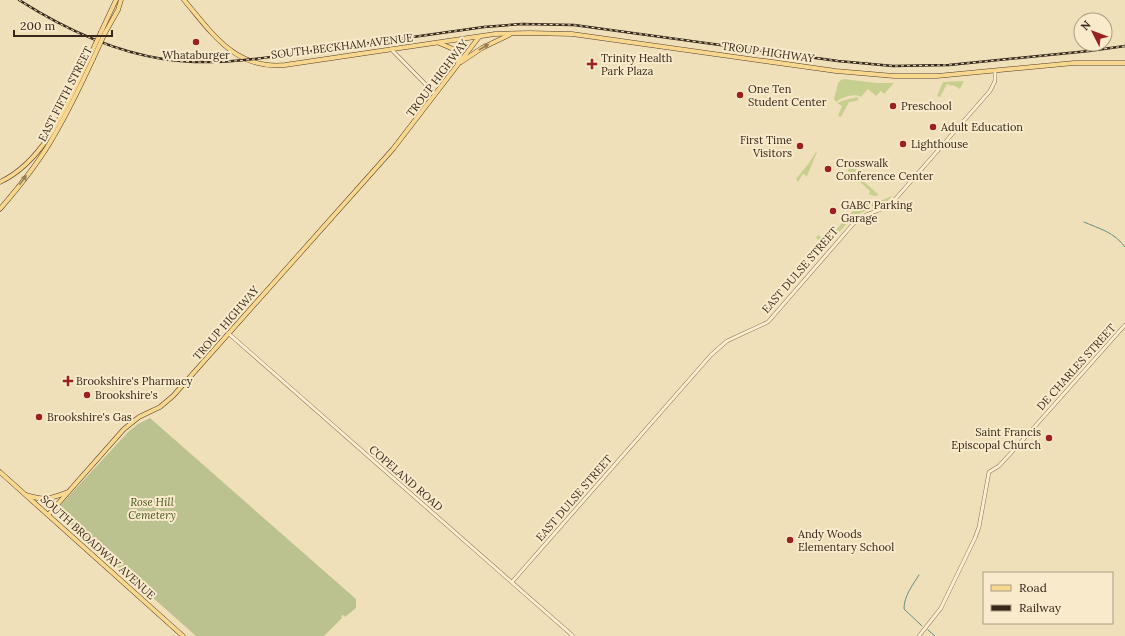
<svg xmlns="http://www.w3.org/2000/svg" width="1125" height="636" font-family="Lora,serif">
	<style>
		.green { fill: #c7cf8e }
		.cemetery { fill: #bcc28f }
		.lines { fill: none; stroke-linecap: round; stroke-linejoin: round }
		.stream { stroke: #668e84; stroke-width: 1 }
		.minor-casing { stroke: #886f54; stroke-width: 4 }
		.major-casing { stroke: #553d29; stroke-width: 5 }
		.minor { stroke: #fbedce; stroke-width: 3 }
		.major { stroke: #f8d78e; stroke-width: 4 }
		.rail-casing { stroke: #36271a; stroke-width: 2.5 }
		.rail { stroke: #f8eaca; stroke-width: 1; stroke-dasharray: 3; stroke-linecap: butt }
		.major-bridge-casing { stroke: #553d29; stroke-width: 5; stroke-linecap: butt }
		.major-bridge { stroke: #f8d78e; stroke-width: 4 }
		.oneway { fill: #977f54 }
		.poi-dot { fill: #9b2021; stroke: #f8eaca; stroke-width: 1.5 }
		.labels { text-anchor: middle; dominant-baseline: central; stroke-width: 4; stroke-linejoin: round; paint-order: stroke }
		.street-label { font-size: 11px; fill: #36271a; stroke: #f8eaca }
		.poi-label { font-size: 11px; fill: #36271a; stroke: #f8eaca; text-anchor: start }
		.park-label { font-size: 11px; font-style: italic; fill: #47541f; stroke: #f8eaca }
	</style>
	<rect width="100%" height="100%" fill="#f0e0ba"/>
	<g class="green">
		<path d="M844,79L876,83H894L884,94L881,91L876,96L868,89L861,97C854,93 843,97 836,102L834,99L838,83L841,80Z"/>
		<polygon points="964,81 960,89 953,85 952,86 947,84 940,97 937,96 943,82"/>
		<polygon points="857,97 859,99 856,101 849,102 841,117 838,116 842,106 837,103 845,100"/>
		<polygon points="816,152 817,152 807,176 803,174 798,182 796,179 809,163"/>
		<polygon points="853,162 857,165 855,174 879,195 874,196 869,194 870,191 848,171 850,164"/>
		<path d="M892,196C882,209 869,207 856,216C845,223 837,236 827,246H824L816,238L818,235L826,241L859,204L878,202Z"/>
	</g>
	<polygon class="cemetery" points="150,418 356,599 356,608 345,617 344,615 341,616 342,618 324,636 196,636 55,511 128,432 138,424"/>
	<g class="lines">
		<g class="stream">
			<path d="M1084,222C1100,229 1114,232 1125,247"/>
			<path d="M919,575C912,586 904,596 904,609L922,626"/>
			<polyline points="928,630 935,636"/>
		</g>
		<defs>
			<g id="minor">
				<polyline points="391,49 435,94"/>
				<polyline points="228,333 573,636"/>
				<path d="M512,582L711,355L727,341L768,322L854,223C866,211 879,213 891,204L990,91L995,81V71"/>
				<polyline points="919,636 941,608 975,538 979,527 989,472 999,466 1021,442 1125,325"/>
			</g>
			<g id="major">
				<path d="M184,0C212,33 235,70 285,65L495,34L529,33L572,34L836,71L894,76H937L1074,63H1125"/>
				<polyline points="101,32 116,0"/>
				<polyline points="105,33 118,10 121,0"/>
				<polyline points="439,43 458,51 460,56 458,63"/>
				<polyline points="461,62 482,48 509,35"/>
				<path d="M0,182C47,160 68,101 89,58"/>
				<path d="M0,209C20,186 40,161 55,134C69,110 81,85 93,59"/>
				<polyline points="0,472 183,636"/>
				<path d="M26,495C45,501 50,499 68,492"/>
				<polyline points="48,515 124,429 139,417 160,407 173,396 393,149 479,37"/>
			</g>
		</defs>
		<use href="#minor" class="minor-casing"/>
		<use href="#major" class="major-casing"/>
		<use href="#minor" class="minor"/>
		<use href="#major" class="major"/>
		<defs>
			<path id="rail" d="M19,0C63,28 111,51 163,59C214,67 263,58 313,51C370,43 427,35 484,27L522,24L574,25L838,61L893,66L949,65L1089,51L1125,46"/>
		</defs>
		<use href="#rail" class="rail-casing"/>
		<use href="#rail" class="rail"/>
		<defs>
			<g id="major-bridge">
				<polyline points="89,58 101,32"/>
				<polyline points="93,59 105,33"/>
			</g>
		</defs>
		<use href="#major-bridge" class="major-bridge-casing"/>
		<use href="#major-bridge" class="major-bridge"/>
	</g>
	<defs><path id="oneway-solid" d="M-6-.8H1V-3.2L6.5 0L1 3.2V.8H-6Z"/></defs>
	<g class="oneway">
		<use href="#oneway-solid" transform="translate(484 47) rotate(-30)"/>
		<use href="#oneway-solid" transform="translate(23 180) rotate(-53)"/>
	</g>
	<g class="poi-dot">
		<circle cx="196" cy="42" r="4"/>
		<path d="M590 58h4v4h4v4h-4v4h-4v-4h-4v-4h4z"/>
		<circle cx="740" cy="95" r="4"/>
		<circle cx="893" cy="106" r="4"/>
		<circle cx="933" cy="127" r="4"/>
		<circle cx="903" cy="144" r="4"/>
		<circle cx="800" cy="146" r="4"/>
		<circle cx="828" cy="169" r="4"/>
		<circle cx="833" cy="211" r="4"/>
		<path d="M66 375h4v4h4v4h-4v4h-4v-4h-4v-4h4z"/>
		<circle cx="87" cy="395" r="4"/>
		<circle cx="39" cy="417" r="4"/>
		<circle cx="1049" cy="438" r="4"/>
		<circle cx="790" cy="540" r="4"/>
	</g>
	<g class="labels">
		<g class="street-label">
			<text transform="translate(342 46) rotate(-7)">SOUTH BECKHAM AVENUE</text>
			<text transform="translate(768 52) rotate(8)">TROUP HIGHWAY</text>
			<text transform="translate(437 78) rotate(-53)">TROUP HIGHWAY</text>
			<text transform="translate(65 94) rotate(-63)">EAST FIFTH STREET</text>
			<text transform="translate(800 270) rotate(-49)">EAST DULSE STREET</text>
			<text transform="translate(226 323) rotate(-49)">TROUP HIGHWAY</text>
			<text transform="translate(1076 367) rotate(-48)">DE CHARLES STREET</text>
			<text transform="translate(406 478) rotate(41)">COPELAND ROAD</text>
			<text transform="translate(574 498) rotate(-49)">EAST DULSE STREET</text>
			<text transform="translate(98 547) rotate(42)">SOUTH BROADWAY AVENUE</text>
		</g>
		<g class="poi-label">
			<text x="196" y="55" text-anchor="middle">Whataburger</text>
			<text x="601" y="58">Trinity Health<tspan x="601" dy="13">Park Plaza</tspan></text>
			<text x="748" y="89">One Ten<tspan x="748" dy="13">Student Center</tspan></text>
			<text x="901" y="106">Preschool</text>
			<text x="941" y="127">Adult Education</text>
			<text x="792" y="140" text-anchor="end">First Time<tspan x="792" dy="13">Visitors</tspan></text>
			<text x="911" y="144">Lighthouse</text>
			<text x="836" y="163">Crosswalk<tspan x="836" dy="13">Conference Center</tspan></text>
			<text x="841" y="205">GABC Parking<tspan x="841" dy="13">Garage</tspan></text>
			<text x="76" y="381">Brookshire's Pharmacy</text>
			<text x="95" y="395">Brookshire's</text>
			<text x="47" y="417">Brookshire's Gas</text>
			<text x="1041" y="432" text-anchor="end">Saint Francis<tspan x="1041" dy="13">Episcopal Church</tspan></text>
			<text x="798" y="534">Andy Woods<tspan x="798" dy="13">Elementary School</tspan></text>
		</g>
		<g class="park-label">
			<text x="152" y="502">Rose Hill<tspan x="152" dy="13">Cemetery</tspan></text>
		</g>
	</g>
	<rect x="983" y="572" width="130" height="52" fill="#f8eaca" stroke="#aa9c84"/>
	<rect x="991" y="585" width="20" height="6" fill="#f8d78e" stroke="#aa9c84"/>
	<text x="1019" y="592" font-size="12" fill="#36271a">Road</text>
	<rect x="991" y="605" width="20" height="6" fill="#36271a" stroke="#aa9c84"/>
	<text x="1019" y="612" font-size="12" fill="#36271a">Railway</text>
	<g transform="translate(1093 32) rotate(312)"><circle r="19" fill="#f8eaca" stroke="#aa9c84"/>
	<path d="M0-3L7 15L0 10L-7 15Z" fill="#9b2021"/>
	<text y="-6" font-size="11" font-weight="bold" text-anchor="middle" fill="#36271a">N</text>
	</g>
	<path d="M14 30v6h98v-6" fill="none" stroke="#36271a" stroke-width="2"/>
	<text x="20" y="30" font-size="12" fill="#36271a" stroke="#f8eaca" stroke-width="3" paint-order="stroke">200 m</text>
</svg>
